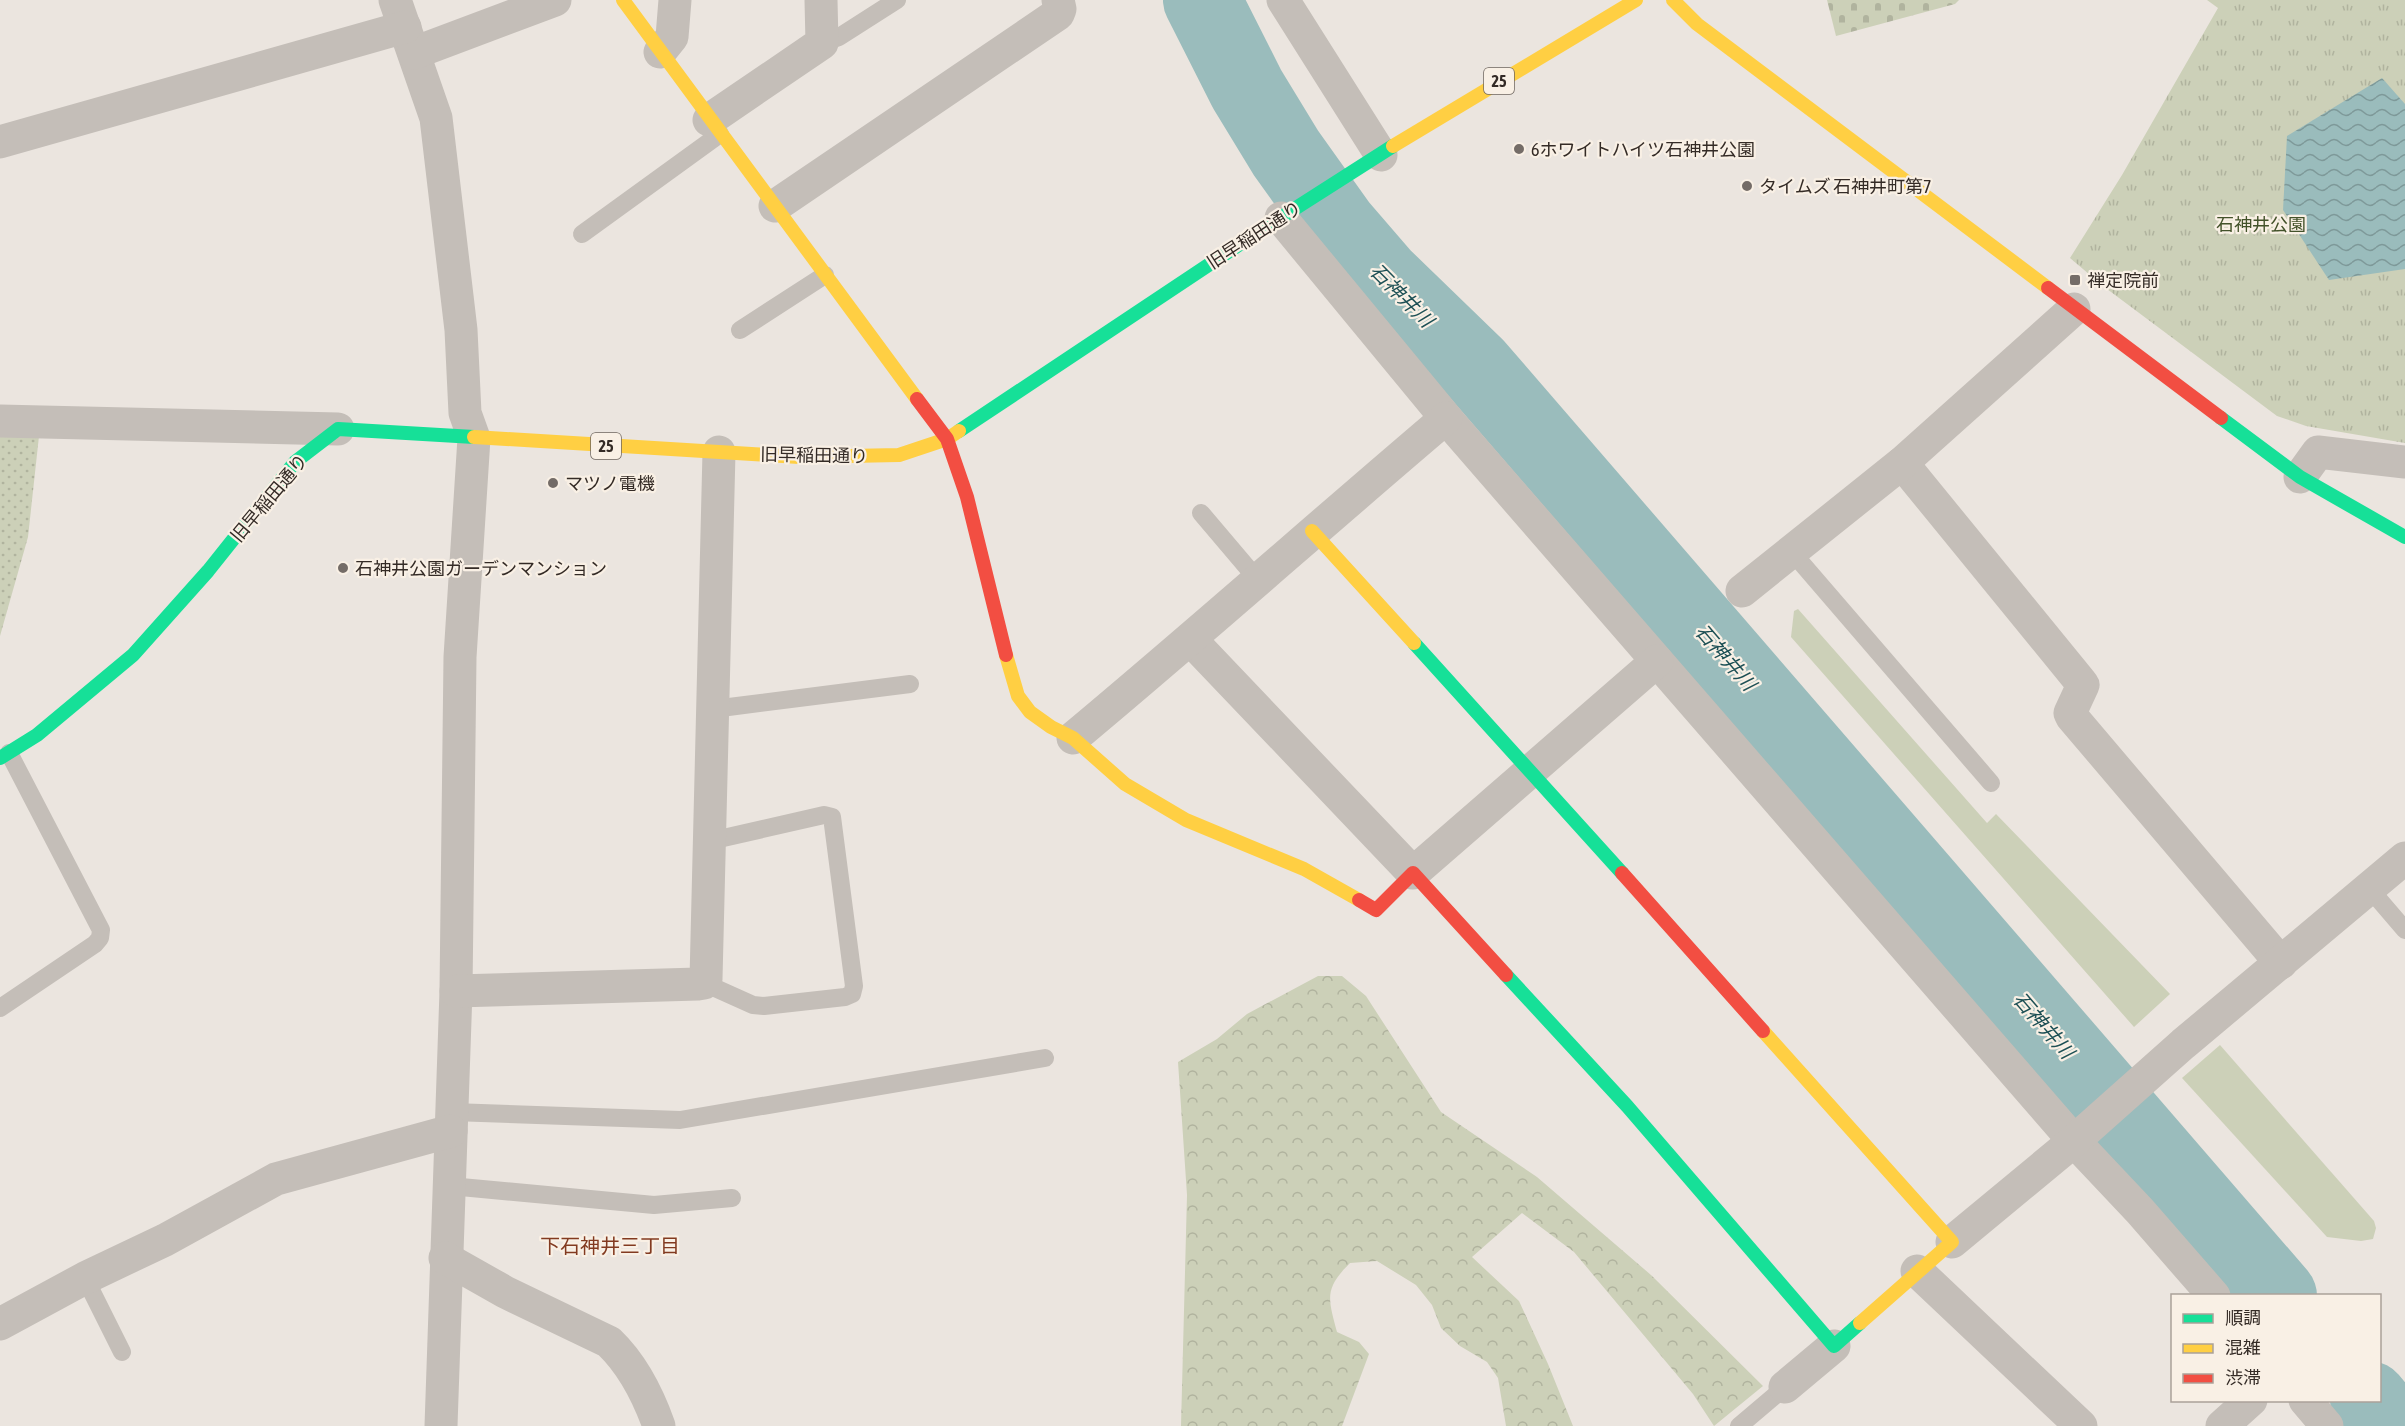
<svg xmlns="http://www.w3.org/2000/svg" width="2405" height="1426" font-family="'Asap Condensed','Noto Sans JP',sans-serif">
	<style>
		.grass { fill: #ccd0b8 }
		.forest { fill: url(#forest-crowns) }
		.cemetery { fill: url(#cemetery-stones) }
		.park { fill: url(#park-tufts) }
		.garden { fill: url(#garden-dots) }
		.water { fill: url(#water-waves) }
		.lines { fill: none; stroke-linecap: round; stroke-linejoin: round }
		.river { stroke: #9abcbc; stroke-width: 78 }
		.lane { stroke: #c4beb8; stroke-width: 18 }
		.street { stroke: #c4beb8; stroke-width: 33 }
		.fast { stroke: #16e098; stroke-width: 14 }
		.slow { stroke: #ffcf43; stroke-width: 14 }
		.jam { stroke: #f24e42; stroke-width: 14 }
		.poi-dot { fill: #746c67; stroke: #f9f0e5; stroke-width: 2 }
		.labels { text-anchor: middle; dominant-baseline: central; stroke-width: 4.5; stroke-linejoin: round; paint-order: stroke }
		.shield { fill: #f9f0e5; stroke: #6f665f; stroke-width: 1.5 }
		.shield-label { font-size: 16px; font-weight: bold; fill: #342b26 }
		.poi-label { font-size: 18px; fill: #342b26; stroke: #f9f0e5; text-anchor: start }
		.park-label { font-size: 18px; fill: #43522a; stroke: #f9f0e5 }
		.street-label { font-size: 18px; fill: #342b26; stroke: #f9f0e5 }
		.water-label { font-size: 20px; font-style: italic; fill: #1d5055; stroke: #f9f0e5 }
		.neighbourhood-label { font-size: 20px; fill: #823a20; stroke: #f9f0e5 }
	</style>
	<defs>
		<pattern id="forest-crowns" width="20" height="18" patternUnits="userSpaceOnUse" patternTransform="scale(1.5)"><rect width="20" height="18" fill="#ccd0b8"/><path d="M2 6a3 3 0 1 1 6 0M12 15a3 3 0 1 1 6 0" fill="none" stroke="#b0b39e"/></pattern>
		<pattern id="cemetery-stones" width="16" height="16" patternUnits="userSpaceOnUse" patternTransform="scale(1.5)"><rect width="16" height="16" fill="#ccd0b8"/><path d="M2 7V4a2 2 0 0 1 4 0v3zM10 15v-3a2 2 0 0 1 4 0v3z" fill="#b0b39e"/></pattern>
		<pattern id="park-tufts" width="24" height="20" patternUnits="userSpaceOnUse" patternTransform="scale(1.5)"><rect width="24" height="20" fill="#ccd0b8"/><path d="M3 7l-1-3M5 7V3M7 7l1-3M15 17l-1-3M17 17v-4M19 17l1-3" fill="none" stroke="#b0b39e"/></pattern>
		<pattern id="garden-dots" width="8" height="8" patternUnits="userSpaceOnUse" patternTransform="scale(1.5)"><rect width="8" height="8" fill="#ccd0b8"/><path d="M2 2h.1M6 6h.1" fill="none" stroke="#b0b39e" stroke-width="1.8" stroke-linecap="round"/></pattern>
		<pattern id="water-waves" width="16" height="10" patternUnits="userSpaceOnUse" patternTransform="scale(1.5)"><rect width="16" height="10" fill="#9abcbc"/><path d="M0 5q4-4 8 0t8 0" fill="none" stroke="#7e9999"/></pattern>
	</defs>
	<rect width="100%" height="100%" fill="#ebe5df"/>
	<g class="grass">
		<polygon points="1798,609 1987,823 1996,814 2170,994 2134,1027 1791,637 1794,611"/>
		<polygon points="2220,1045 2374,1221 2376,1228 2373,1239 2361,1241 2327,1237 2182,1078"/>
	</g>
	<path class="forest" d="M1318,976H1342L1366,996L1441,1112L1537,1177L1651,1275L1763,1386L1714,1426L1693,1394L1574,1252L1522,1213L1472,1257L1519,1301L1548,1364L1573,1426H1506L1498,1378L1487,1362L1460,1346L1441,1328L1432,1305L1416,1285L1377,1261L1350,1263C1324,1289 1328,1298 1337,1332L1359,1342L1369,1354L1342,1426H1181L1187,1195L1178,1062L1217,1039L1247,1014Z"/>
	<polygon class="cemetery" points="1827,0 1959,0 1955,4 1836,36"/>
	<polygon class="park" points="2207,0 2405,0 2405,443 2306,426 2277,416 2103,286 2070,258 2122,175 2218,8"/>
	<polygon class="garden" points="0,428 39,436 28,537 0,636"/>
	<polygon class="water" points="2382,78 2405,104 2405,269 2329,280 2283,210 2287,136"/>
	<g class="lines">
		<g class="river">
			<polyline points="1202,0 1247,89 1286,153 1338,226 1382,277 1475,367 2278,1296"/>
			<polyline points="2369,1400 2391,1426"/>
		</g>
		<g class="lane">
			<polyline points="822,43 839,37 897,0"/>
			<polyline points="582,234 720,134"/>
			<polyline points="740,330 825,275"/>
			<polyline points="1201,513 1257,579"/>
			<polyline points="1792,552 1991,783"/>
			<polyline points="713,709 910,684"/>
			<polyline points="2369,888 2405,930"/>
			<polyline points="704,983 753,1005 764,1006 845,997 852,994 854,986 832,817 824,815 710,841"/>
			<polyline points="0,1008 95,944 100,938 101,930 9,753"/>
			<polyline points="452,1112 680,1120 1045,1058"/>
			<polyline points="450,1186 654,1205 732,1198"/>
			<polyline points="85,1278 122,1352"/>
			<polyline points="1739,1426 1785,1387"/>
		</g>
		<g class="street">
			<polyline points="395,0 436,118 461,330 465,413 474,438 460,657 456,991 441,1426"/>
			<polyline points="1283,0 1381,155"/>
			<polyline points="660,52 672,37 675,0"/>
			<polyline points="414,53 555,0"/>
			<polyline points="709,120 822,43 821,0"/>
			<polyline points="0,142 405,27"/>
			<polyline points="775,206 1058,14 1060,9 1058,0"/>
			<polyline points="1281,218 1446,418 2074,1141 2140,1211 2214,1296"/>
			<polyline points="0,421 338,429"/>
			<polyline points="1902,463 2080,681 2083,685 2070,713 2072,717 2281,963"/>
			<polyline points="2300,477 2318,452 2405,462"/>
			<polyline points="1742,591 1902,463 2074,309"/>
			<polyline points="1191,640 1413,873 1657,661"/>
			<path d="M1073,738C1199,633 1321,524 1446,418"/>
			<polyline points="456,991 698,984 704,983 706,979 719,452"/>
			<polyline points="1952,1242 2074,1141 2183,1044 2405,858"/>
			<path d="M445,1258L505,1292L609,1342C633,1365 648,1395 659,1426"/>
			<polyline points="1917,1271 2081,1426"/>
			<polyline points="0,1324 85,1278 165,1240 276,1179 451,1131"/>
			<polyline points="1785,1387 1834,1346"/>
			<polyline points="2305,1400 2327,1426"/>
			<polyline points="2222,1426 2251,1400"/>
		</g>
		<g class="fast">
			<polyline points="2221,418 2300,477 2405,537"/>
			<polyline points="959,431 1255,234 1393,146"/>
			<polyline points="1414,643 1622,873"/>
			<polyline points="0,758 37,735 133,655 208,571 295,462 338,429 474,437"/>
			<polyline points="1506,975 1627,1106 1834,1346 1860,1323"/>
		</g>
		<g class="slow">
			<polyline points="623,0 917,399"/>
			<polyline points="1673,0 1697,24 2048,288"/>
			<polyline points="1393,146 1636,0"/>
			<polyline points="474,437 799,457 899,455 947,439 959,431"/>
			<polyline points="1312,531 1414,643"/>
			<polyline points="1006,655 1018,696 1030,712 1051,727 1073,738 1125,784 1186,820 1304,869 1359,900"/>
			<polyline points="1763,1031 1952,1242 1860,1323"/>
		</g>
		<g class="jam">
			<polyline points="2048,288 2221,418"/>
			<polyline points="917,399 947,439 967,497 1006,655"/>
			<polyline points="1622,873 1763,1031"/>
			<polyline points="1359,900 1376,910 1413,873 1506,975"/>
		</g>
	</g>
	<g class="poi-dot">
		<circle cx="1519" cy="149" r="6"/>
		<circle cx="1747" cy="186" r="6"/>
		<rect x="2069" y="274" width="12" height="12" rx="3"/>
		<circle cx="553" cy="483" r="6"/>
		<circle cx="343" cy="568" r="6"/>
	</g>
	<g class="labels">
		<g class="shield">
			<rect x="1484" y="68" width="30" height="26" rx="4.5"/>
			<rect x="591" y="433" width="30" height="26" rx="4.5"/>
		</g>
		<g class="shield-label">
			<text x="1499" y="81">25</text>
			<text x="606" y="446">25</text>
		</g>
		<g class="poi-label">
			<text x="1531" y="149">6ホワイトハイツ石神井公園</text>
			<text x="1759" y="186">タイムズ 石神井町第7</text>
			<text x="2087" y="280">禅定院前</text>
			<text x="565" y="483">マツノ電機</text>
			<text x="355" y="568">石神井公園ガーデンマンション</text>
		</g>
		<g class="park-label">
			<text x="2261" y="224">石神井公園</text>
		</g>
		<g class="street-label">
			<text transform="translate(1254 235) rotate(-33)">旧早稲田通り</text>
			<text transform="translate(814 455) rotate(1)">旧早稲田通り</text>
			<text transform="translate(269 498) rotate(-50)">旧早稲田通り</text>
		</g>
		<g class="water-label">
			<text transform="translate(1402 295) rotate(45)">石神井川</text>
			<text transform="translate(1726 657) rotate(49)">石神井川</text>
			<text transform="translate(2044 1025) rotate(49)">石神井川</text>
		</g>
		<g class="neighbourhood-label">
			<text x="610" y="1245">下石神井三丁目</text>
		</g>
	</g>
	<rect x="2171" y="1294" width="210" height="108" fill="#f9f0e5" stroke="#aaa199" stroke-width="1.5"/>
	<rect x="2183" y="1314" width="30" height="9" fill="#16e098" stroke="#aaa199" stroke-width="1.5"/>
	<text x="2225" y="1324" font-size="18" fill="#342b26">順調</text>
	<rect x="2183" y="1344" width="30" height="9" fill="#ffcf43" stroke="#aaa199" stroke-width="1.5"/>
	<text x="2225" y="1354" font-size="18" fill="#342b26">混雑</text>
	<rect x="2183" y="1374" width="30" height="9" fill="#f24e42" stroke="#aaa199" stroke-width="1.5"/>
	<text x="2225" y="1384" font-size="18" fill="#342b26">渋滞</text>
</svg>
